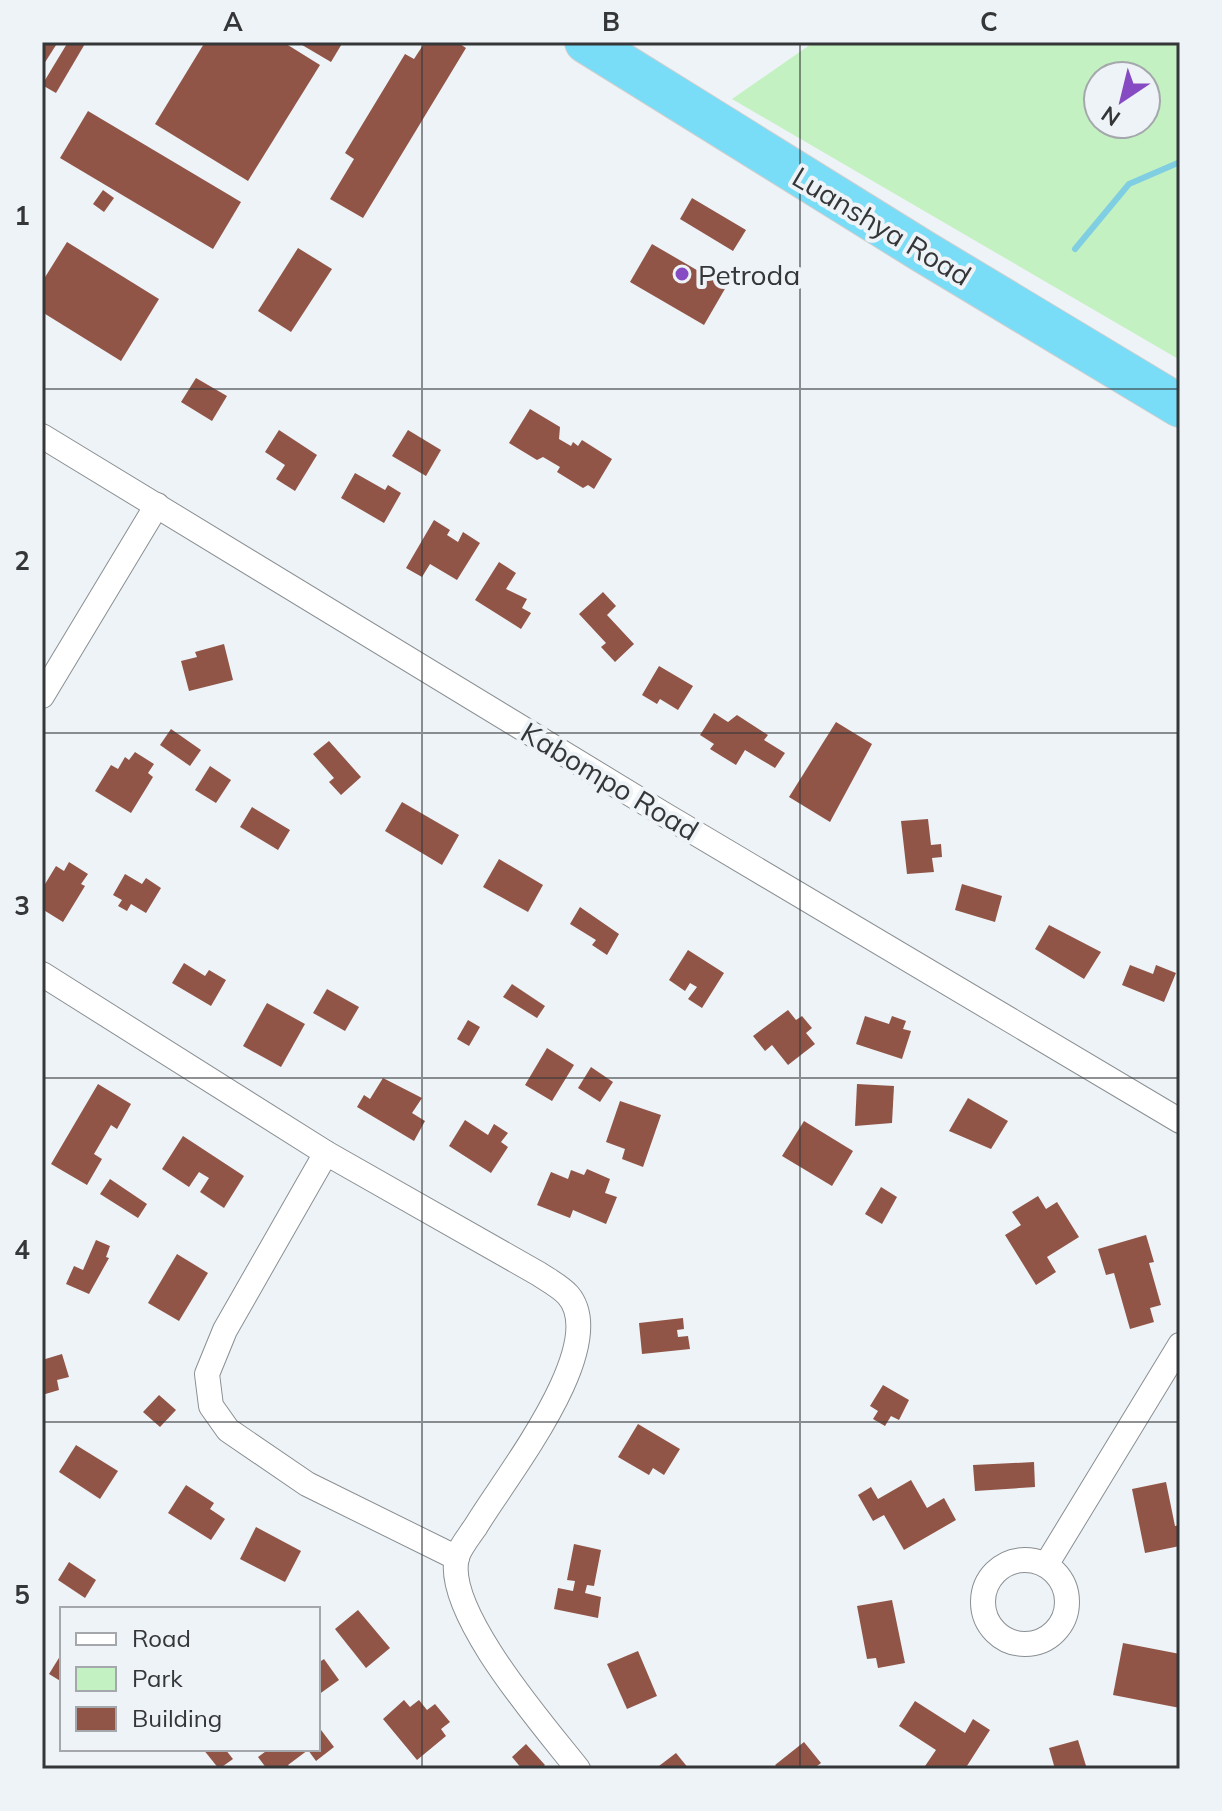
<svg xmlns="http://www.w3.org/2000/svg" width="1222" height="1811" font-family="Mulish,sans-serif">
	<style>
		.green { fill: #c4f1c1; fill-rule: evenodd }
		.lines { fill: none; stroke-linecap: round; stroke-linejoin: round }
		.stream { stroke: #7fcee2; stroke-width: 6 }
		.building { fill: #915548 }
		.street-casing { stroke: #8a8f92; stroke-width: 26 }
		.highway-casing { stroke: #cfcfcf; stroke-width: 44 }
		.street { stroke: #fff; stroke-width: 24 }
		.highway { stroke: #79ddf7; stroke-width: 42 }
		.grid { fill: none; stroke: #353638; stroke-width: 2; stroke-opacity: 0.55 }
		.poi-dot { fill: #864bc2; stroke: #eef3f7; stroke-width: 3 }
		.labels { text-anchor: middle; dominant-baseline: central; stroke-width: 8; stroke-linejoin: round; paint-order: stroke }
		.street-label { font-size: 28px; fill: #353638; stroke: #eef3f7 }
		.poi-label { font-size: 28px; fill: #353638; stroke: #eef3f7; text-anchor: start }
		.neatline { fill: none; stroke: #353638; stroke-width: 3 }
		.grid-label { font-size: 26px; text-anchor: middle; font-weight: bold; fill: #353638 }
	</style>
	<rect width="100%" height="100%" fill="#eef3f7"/>
	<path class="green" d="M814,42H1180V360L732,99ZM1098,76H1146V124H1098Z"/>
	<g class="lines">
		<polyline class="stream" points="1075,249 1129,184 1180,162"/>
	</g>
	<g class="building">
		<polygon points="42,42 58,42 42,67"/>
		<polygon points="68,42 86,42 56,93 42,85"/>
		<polygon points="205,42 283,42 320,65 248,181 155,124"/>
		<polygon points="297,42 343,42 331,62"/>
		<polygon points="425,42 457,42 466,48 363,218 330,199 354,159 345,153 405,54 414,59"/>
		<polygon points="88,111 241,202 213,249 60,158"/>
		<polygon points="103,190 114,198 104,212 93,204"/>
		<polygon points="692,198 746,230 733,251 680,219"/>
		<polygon points="67,242 159,299 121,361 42,312 42,282"/>
		<polygon points="652,244 726,287 704,325 630,282"/>
		<polygon points="298,248 332,269 291,332 258,311"/>
		<polygon points="196,378 227,396 212,421 181,402"/>
		<polygon points="530,409 560,427 559,439 571,446 573,442 578,446 582,440 612,459 594,489 588,485 583,488 557,472 560,467 543,457 537,460 509,443"/>
		<polygon points="279,430 317,455 295,491 276,479 285,465 265,452"/>
		<polygon points="408,430 441,450 426,476 392,456"/>
		<polygon points="355,473 385,490 388,485 401,493 384,523 341,498"/>
		<polygon points="434,520 450,530 447,535 458,542 463,532 480,543 457,580 430,564 422,577 406,568"/>
		<polygon points="499,562 516,573 506,589 527,599 522,608 531,613 521,629 475,600"/>
		<polygon points="603,592 616,606 607,615 634,644 615,662 601,647 606,643 579,614"/>
		<polygon points="224,644 233,680 189,691 181,661 197,657 195,652"/>
		<polygon points="659,666 693,686 678,710 660,699 657,704 642,695"/>
		<polygon points="714,713 728,722 737,715 768,735 764,740 785,753 775,768 745,750 736,765 710,749 714,744 700,735"/>
		<polygon points="836,722 872,744 830,822 789,797"/>
		<polygon points="171,729 201,750 190,766 160,745"/>
		<polygon points="329,741 361,777 341,795 329,782 334,778 313,754"/>
		<polygon points="135,752 154,764 148,773 153,777 131,813 95,791 111,765 118,769 125,757 129,760"/>
		<polygon points="210,766 231,780 216,803 195,790"/>
		<polygon points="402,802 459,835 442,865 385,831"/>
		<polygon points="252,807 290,830 278,850 240,827"/>
		<polygon points="928,819 931,845 941,844 942,857 932,858 934,872 907,874 901,821"/>
		<polygon points="499,859 543,885 528,912 483,887"/>
		<polygon points="69,862 88,874 81,884 85,886 63,922 42,909 42,889 56,866 64,871"/>
		<polygon points="125,874 142,884 146,878 161,888 146,913 131,904 127,911 118,906 122,900 113,895"/>
		<polygon points="962,884 1002,896 995,922 955,910"/>
		<polygon points="580,907 619,934 607,955 592,945 596,940 570,924"/>
		<polygon points="1049,925 1101,952 1084,979 1035,949"/>
		<polygon points="688,950 724,973 702,1008 688,999 697,987 690,983 685,991 669,980"/>
		<polygon points="184,963 205,976 209,970 226,980 211,1006 172,983"/>
		<polygon points="1130,965 1153,974 1156,965 1176,973 1164,1002 1122,985"/>
		<polygon points="512,984 545,1006 537,1018 503,997"/>
		<polygon points="327,989 359,1007 345,1031 313,1013"/>
		<polygon points="267,1003 305,1024 281,1067 243,1046"/>
		<polygon points="788,1010 796,1020 802,1016 812,1028 806,1033 815,1044 788,1065 772,1045 765,1051 753,1036"/>
		<polygon points="865,1016 889,1024 892,1016 906,1021 903,1029 911,1031 902,1059 856,1044"/>
		<polygon points="468,1020 480,1027 469,1046 457,1039"/>
		<polygon points="547,1048 574,1065 552,1101 525,1085"/>
		<polygon points="591,1067 613,1082 600,1102 578,1088"/>
		<polygon points="383,1078 422,1098 412,1113 425,1121 414,1141 357,1107 364,1095 370,1099"/>
		<polygon points="98,1084 131,1104 117,1129 111,1125 94,1154 102,1159 87,1185 51,1164"/>
		<polygon points="857,1084 894,1086 892,1123 855,1126"/>
		<polygon points="968,1098 1008,1121 991,1149 949,1131"/>
		<polygon points="620,1101 661,1115 643,1167 622,1159 625,1149 606,1142"/>
		<polygon points="465,1120 488,1135 494,1124 508,1133 501,1142 508,1147 491,1173 449,1146"/>
		<polygon points="804,1121 853,1151 832,1186 782,1156"/>
		<polygon points="183,1136 244,1176 224,1208 200,1192 209,1178 199,1172 189,1187 162,1169"/>
		<polygon points="587,1169 610,1179 605,1193 617,1197 606,1224 573,1210 570,1218 537,1205 551,1172 568,1179 571,1170 584,1175"/>
		<polygon points="110,1179 147,1204 138,1218 100,1194"/>
		<polygon points="881,1187 897,1197 882,1224 865,1214"/>
		<polygon points="1038,1196 1046,1209 1057,1202 1079,1237 1047,1257 1056,1272 1036,1285 1005,1235 1021,1225 1012,1212"/>
		<polygon points="1146,1235 1154,1262 1149,1263 1161,1305 1150,1308 1154,1322 1130,1329 1114,1273 1106,1275 1098,1249"/>
		<polygon points="96,1240 110,1246 106,1257 109,1258 89,1294 66,1284 74,1266 83,1270"/>
		<polygon points="177,1254 208,1273 179,1321 148,1303"/>
		<polygon points="683,1318 684,1329 677,1330 678,1337 688,1336 690,1349 642,1354 639,1323"/>
		<polygon points="62,1354 69,1377 57,1380 59,1390 42,1395 42,1360"/>
		<polygon points="883,1385 909,1400 899,1420 891,1416 885,1426 873,1419 878,1411 870,1406"/>
		<polygon points="159,1395 176,1410 160,1427 143,1412"/>
		<polygon points="638,1424 680,1449 664,1475 653,1468 649,1475 618,1457"/>
		<polygon points="76,1445 118,1471 100,1499 59,1472"/>
		<polygon points="1034,1462 1035,1487 975,1491 973,1465"/>
		<polygon points="911,1480 927,1508 944,1498 956,1520 904,1550 884,1515 873,1521 858,1495 871,1487 878,1499"/>
		<polygon points="1166,1482 1175,1526 1180,1525 1180,1546 1145,1553 1132,1489"/>
		<polygon points="186,1485 214,1503 210,1509 225,1519 211,1540 168,1513"/>
		<polygon points="256,1527 301,1551 285,1582 240,1559"/>
		<polygon points="574,1544 601,1550 594,1586 587,1585 585,1593 601,1597 598,1618 554,1609 558,1588 573,1591 575,1581 567,1580"/>
		<polygon points="69,1562 96,1580 85,1598 58,1580"/>
		<polygon points="892,1600 905,1663 878,1668 876,1658 867,1659 857,1606"/>
		<polygon points="358,1610 390,1648 366,1668 335,1629"/>
		<polygon points="1123,1643 1180,1654 1180,1708 1113,1695"/>
		<polygon points="638,1651 657,1696 627,1709 607,1664"/>
		<polygon points="62,1653 62,1682 49,1674"/>
		<polygon points="324,1659 339,1680 318,1695 318,1663"/>
		<polygon points="404,1700 410,1707 419,1700 427,1710 435,1704 450,1722 441,1729 446,1736 417,1760 383,1719"/>
		<polygon points="915,1701 965,1733 973,1719 990,1730 965,1769 923,1769 936,1750 899,1726"/>
		<polygon points="318,1726 334,1747 316,1761 308,1750 288,1765 291,1769 267,1769 258,1757 269,1749 318,1749"/>
		<polygon points="1078,1740 1087,1769 1055,1769 1049,1748"/>
		<polygon points="804,1742 821,1763 813,1769 779,1769 775,1765"/>
		<polygon points="526,1744 545,1765 541,1769 522,1769 512,1757"/>
		<polygon points="203,1749 225,1749 233,1759 219,1769"/>
		<polygon points="676,1753 689,1769 655,1769"/>
	</g>
	<g class="lines">
		<defs>
			<g id="street">
				<polyline points="42,436 660,812 1180,1121"/>
				<polyline points="42,696 157,505"/>
				<path d="M42,974L326,1153L539,1274C548,1280 561,1287 568,1295C612,1346 503,1480 476,1526C470,1535 460,1547 457,1557C443,1611 545,1727 578,1769"/>
				<polyline points="326,1153 225,1330 207,1374 211,1406 228,1430 307,1484 457,1558"/>
				<circle cx="1025" cy="1602" r="42"/>
				<polyline points="1046,1565 1180,1345"/>
			</g>
			<polyline id="highway" points="586,42 924,252 1180,406"/>
		</defs>
		<use href="#street" class="street-casing"/>
		<use href="#highway" class="highway-casing"/>
		<use href="#street" class="street"/>
		<use href="#highway" class="highway"/>
	</g>
	<path class="grid" d="M422,42V1769M800,42V1769M42,389H1180M42,733H1180M42,1078H1180M42,1422H1180"/>
	<circle class="poi-dot" cx="682" cy="274" r="8"/>
	<g class="labels">
		<g class="street-label">
			<text transform="translate(882 226) rotate(31)">Luanshya Road</text>
			<text transform="translate(610 781) rotate(31)">Kabompo Road</text>
		</g>
		<g class="poi-label">
			<text x="698" y="274">Petroda</text>
		</g>
	</g>
	<rect width="1222" height="1811" fill="none" stroke="#eef3f7" stroke-width="88"/>
	<rect x="60" y="1607" width="260" height="144" fill="#eef3f7" stroke="#a4a7ab" stroke-width="2"/>
	<rect x="76" y="1633" width="40" height="12" fill="#ffffff" stroke="#a4a7ab" stroke-width="2"/>
	<text x="132" y="1647" font-size="24" fill="#353638">Road</text>
	<rect x="76" y="1667" width="40" height="24" fill="#c4f1c1" stroke="#a4a7ab" stroke-width="2"/>
	<text x="132" y="1687" font-size="24" fill="#353638">Park</text>
	<rect x="76" y="1707" width="40" height="24" fill="#915548" stroke="#a4a7ab" stroke-width="2"/>
	<text x="132" y="1727" font-size="24" fill="#353638">Building</text>
	<g transform="translate(1122 100) rotate(215)"><circle r="38" fill="#eef3f7" stroke="#a4a7ab" stroke-width="2"/>
	<path d="M0-6L14 30L0 20L-14 30Z" fill="#864bc2"/>
	<text y="-12" font-size="22" font-weight="bold" text-anchor="middle" fill="#353638">N</text>
	</g>
	<rect x="44" y="44" width="1134" height="1723" class="neatline"/>
	<g class="grid-label">
		<text x="233" y="31">A</text>
		<text x="611" y="31">B</text>
		<text x="989" y="31">C</text>
		<text x="22" y="225">1</text>
		<text x="22" y="570">2</text>
		<text x="22" y="915">3</text>
		<text x="22" y="1259">4</text>
		<text x="22" y="1604">5</text>
	</g>
</svg>
